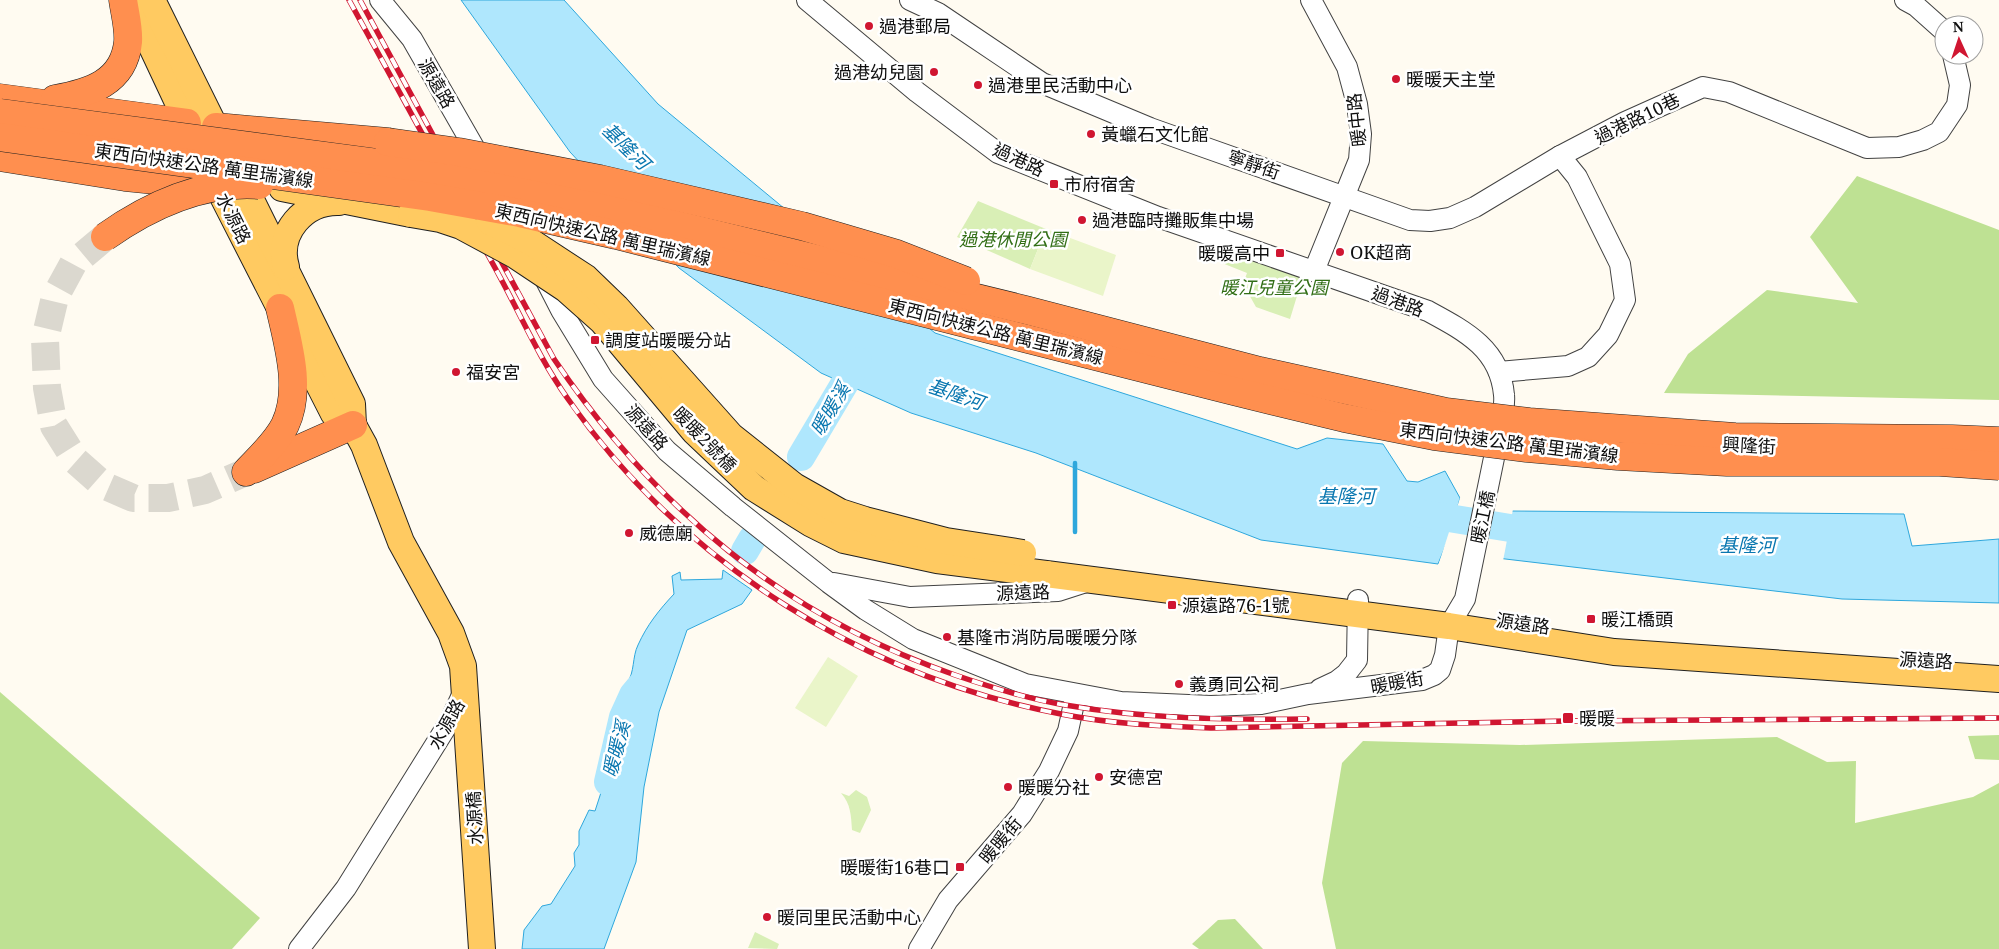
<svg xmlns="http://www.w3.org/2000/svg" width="1999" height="949" font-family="'Noto Serif','Noto Sans TC',serif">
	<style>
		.green { fill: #d9efb6 }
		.forest { fill: #bee193 }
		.pitch { fill: #eaf5c9 }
		.water { fill: #afe7fd; stroke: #2ea7dc }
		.pier { fill: #fffbf1 }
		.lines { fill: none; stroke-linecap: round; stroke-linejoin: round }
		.stream { stroke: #2ea7dc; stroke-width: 4.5 }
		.river { stroke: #afe7fd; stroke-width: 28 }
		.highway-tunnel { stroke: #dbd8cf; stroke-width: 28; stroke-dasharray: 28 14; stroke-linecap: butt }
		.minor-casing { stroke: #424242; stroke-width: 22 }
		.major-casing { stroke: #202020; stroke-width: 28 }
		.highway-casing { stroke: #202020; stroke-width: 29 }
		.minor { stroke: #fff; stroke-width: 20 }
		.major { stroke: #ffca61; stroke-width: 26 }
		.highway { stroke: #ff8f4f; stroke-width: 28 }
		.rail-casing { stroke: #d01631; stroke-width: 5.5 }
		.rail { stroke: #fff; stroke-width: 4; stroke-dasharray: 11; stroke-linecap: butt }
		.major-bridge-casing { stroke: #202020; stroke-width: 28; stroke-linecap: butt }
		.highway-bridge-casing { stroke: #202020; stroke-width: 29; stroke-linecap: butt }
		.major-bridge { stroke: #ffca61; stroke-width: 26 }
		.highway-bridge { stroke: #ff8f4f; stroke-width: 28 }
		.poi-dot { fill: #d01631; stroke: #fff; stroke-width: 2 }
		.labels { text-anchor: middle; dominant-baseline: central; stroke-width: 5; stroke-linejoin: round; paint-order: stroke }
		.poi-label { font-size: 18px; fill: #0f0f0f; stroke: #fff; text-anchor: start }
		.street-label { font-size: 18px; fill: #0f0f0f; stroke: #fff }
		.park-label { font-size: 18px; font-style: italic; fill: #326f17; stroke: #fff }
		.water-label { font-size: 19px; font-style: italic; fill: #0977b0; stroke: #fff }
	</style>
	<rect width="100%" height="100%" fill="#fffbf1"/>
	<g class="green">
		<polygon points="978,201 1046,229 1030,269 957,237"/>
		<polygon points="1226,247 1304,273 1290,319 1256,307 1243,284 1247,273 1217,261"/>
		<path d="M856,790L867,797L871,810L860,833L852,830C851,816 851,804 841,793L849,796Z"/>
		<polygon points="755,932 779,944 777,949 748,948"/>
	</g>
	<g class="forest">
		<polygon points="1857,176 1999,230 1999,400 1664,393 1688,354 1767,290 1858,303 1810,237"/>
		<polygon points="0,692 260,918 232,949 0,949"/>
		<polygon points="1999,735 1999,760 1975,759 1968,736"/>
		<polygon points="1777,737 1827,762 1856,761 1855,823 1973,797 1999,783 1999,949 1336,949 1322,883 1342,763 1363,741 1520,745"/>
		<polygon points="1235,919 1263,949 1199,949 1192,944 1218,920"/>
	</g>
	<g class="pitch">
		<polygon points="1046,229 1116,255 1103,296 1030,269"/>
		<polygon points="828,657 858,676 826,727 795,708"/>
	</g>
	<g class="water">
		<polygon points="461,0 564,0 658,104 935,333 1297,449 1327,438 1383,444 1407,481 1418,482 1445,471 1460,498 1451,532 1438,564 1261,540 1036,453 911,413 821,373 679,268 570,152"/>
		<polygon points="1509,511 1904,514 1912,546 1999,539 1999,603 1842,599 1497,558"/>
		<path d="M723,570L752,590L742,604L687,630L659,712L644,787L636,862L604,949H522L524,930L542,906L551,904L575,866L574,853L579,845V831L589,810L595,811L631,700L627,683C635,672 632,657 638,645C647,625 659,610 674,594L672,576L680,572L681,580L722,579Z"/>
	</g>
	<g class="pier">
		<polygon points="1461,495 1462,498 1454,533 1440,565 1438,566"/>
		<polygon points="1509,509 1513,509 1503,561 1496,561 1495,558 1507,511"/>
	</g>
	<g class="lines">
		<polyline class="stream" points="1075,532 1075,463"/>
		<g class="river">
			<polyline points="801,457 858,361"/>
			<polyline points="1418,513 1541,533"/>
			<polyline points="745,551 752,539"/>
			<polyline points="608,782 623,717 633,695 653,671"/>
		</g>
		<polyline class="highway-tunnel" points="105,237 73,264 55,297 45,339 47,388 54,426 76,461 103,485 133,498 168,498 205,490 246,472"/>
		<defs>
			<g id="minor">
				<polyline points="380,0 412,39 483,163"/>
				<polyline points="910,0 938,13 1042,83 1150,128 1410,220 1430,221 1450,218 1475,207 1560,156"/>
				<polyline points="1311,0 1347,67 1357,104 1361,134 1359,160 1314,271"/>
				<polyline points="1905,0 1916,6 1944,31"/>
				<path d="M543,275L561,310L603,379L667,451L733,507L829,583L866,610L913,639L1025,684L1121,702L1211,706L1261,704L1308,694L1422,680L1434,675L1440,670L1445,655L1449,626L1465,599L1502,419C1503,411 1505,403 1504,395C1500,349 1465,331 1428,311L1158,217L998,153L917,92L807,0"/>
				<polyline points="1499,372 1568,366 1588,357 1608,335 1625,300 1620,264 1577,177 1560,156 1625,122 1703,87 1729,92 1867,148 1899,147 1923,140 1939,132 1957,105 1960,85 1953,55"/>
				<polyline points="834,583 910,597 1058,591 1089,581"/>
				<polyline points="1320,689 1337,681 1346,674 1357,660 1358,600"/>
				<polyline points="299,949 346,888 450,721 464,691"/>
				<polyline points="919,949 948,900 1022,814 1049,771 1068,731 1076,694"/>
			</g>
			<g id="major">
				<polyline points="130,0 214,179 334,414 353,425"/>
				<polyline points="152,0 352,404 353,425 364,445 401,542 451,633 463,666 482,949"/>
				<polyline points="282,188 411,214"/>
				<path d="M286,267C276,233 304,201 339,202"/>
				<polyline points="1046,574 1449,626 1614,652 1999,679"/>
			</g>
			<g id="highway">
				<polyline points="0,98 187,123"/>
				<path d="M55,99C89,93 124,83 128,42C129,28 125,14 123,0"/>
				<polyline points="216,127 388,142"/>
				<polyline points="0,157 125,177 175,182 214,179"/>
				<polyline points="254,469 353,425"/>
				<path d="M246,472C259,458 276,443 285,425C302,389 288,344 280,308"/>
			</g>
		</defs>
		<use href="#minor" class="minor-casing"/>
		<use href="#major" class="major-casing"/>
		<use href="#highway" class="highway-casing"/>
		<use href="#minor" class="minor"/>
		<use href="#major" class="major"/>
		<use href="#highway" class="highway"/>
		<defs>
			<g id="rail">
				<path d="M349,0C398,89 446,177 494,266C519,311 538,357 568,399C683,563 864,677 1061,714C1110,724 1162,726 1212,728L1568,721L1999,718"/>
				<path d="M360,0L554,359C655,508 784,616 955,675C990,687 1028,699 1065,705C1146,719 1225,720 1307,719"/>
			</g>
		</defs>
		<use href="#rail" class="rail-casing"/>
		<use href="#rail" class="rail"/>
		<defs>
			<g id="major-bridge">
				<polyline points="411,214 440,219 461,226 515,255 566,289 602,321 694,431 754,488 810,523 844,540 937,560 1046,574"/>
				<polyline points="489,221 531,242 586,278 616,307 731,436 794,486 840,512 865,520 946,541 1023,553"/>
			</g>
			<g id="highway-bridge">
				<polyline points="0,113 385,164 575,200 1026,310 1260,371 1446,412 1529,422 1735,437 1952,439 1999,441"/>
				<polyline points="0,137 430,197 520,213 616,235 1233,391 1344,418 1434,436 1527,448 1618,456 1727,462 1940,462 1999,466"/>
				<polyline points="388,142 459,152 600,179 802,226 897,254 966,281"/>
				<path d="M105,237C149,206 203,181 259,185"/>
			</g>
		</defs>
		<use href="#major-bridge" class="major-bridge-casing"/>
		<use href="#highway-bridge" class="highway-bridge-casing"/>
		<use href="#major-bridge" class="major-bridge"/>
		<use href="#highway-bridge" class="highway-bridge"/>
	</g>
	<g class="poi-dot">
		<circle cx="869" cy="26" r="5"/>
		<circle cx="934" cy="72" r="5"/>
		<circle cx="1396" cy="79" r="5"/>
		<circle cx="978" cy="85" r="5"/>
		<circle cx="1091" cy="134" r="5"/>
		<rect x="1049" y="179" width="10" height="10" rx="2.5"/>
		<circle cx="1082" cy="220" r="5"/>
		<circle cx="1340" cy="252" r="5"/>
		<rect x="1275" y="248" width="10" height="10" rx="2.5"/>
		<rect x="590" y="335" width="10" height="10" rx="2.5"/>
		<circle cx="456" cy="372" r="5"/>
		<circle cx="629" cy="533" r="5"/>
		<rect x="1167" y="600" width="10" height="10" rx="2.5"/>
		<rect x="1586" y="614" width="10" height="10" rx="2.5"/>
		<circle cx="947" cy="637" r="5"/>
		<circle cx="1179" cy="684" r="5"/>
		<rect x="1562" y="712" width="12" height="12" rx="2.5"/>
		<circle cx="1099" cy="777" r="5"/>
		<circle cx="1008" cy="787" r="5"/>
		<rect x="955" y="862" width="10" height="10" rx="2.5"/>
		<circle cx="767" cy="917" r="5"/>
	</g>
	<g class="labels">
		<g class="poi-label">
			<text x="879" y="26">過港郵局</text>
			<text x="924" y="72" text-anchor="end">過港幼兒園</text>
			<text x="1406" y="79">暖暖天主堂</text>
			<text x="988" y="85">過港里民活動中心</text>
			<text x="1101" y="134">黃蠟石文化館</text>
			<text x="1064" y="184">市府宿舍</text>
			<text x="1092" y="220">過港臨時攤販集中場</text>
			<text x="1350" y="252">OK超商</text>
			<text x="1270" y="253" text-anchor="end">暖暖高中</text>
			<text x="605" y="340">調度站暖暖分站</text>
			<text x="466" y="372">福安宮</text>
			<text x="639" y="533">威德廟</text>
			<text x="1182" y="605">源遠路76-1號</text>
			<text x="1601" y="619">暖江橋頭</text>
			<text x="957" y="637">基隆市消防局暖暖分隊</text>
			<text x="1189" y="684">義勇同公祠</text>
			<text x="1579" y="718">暖暖</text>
			<text x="1109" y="777">安德宮</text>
			<text x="1018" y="787">暖暖分社</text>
			<text x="950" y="867" text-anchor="end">暖暖街16巷口</text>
			<text x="777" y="917">暖同里民活動中心</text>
		</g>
		<g class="street-label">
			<text transform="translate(437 83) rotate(60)">源遠路</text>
			<text transform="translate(1637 118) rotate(-26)">過港路10巷</text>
			<text transform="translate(1356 120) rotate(-96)">暖中路</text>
			<text transform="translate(1019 159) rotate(25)">過港路</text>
			<text transform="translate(1254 164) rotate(19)">寧靜街</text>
			<text transform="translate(204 165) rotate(8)">東西向快速公路 萬里瑞濱線</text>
			<text transform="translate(234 218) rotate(63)">水源路</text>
			<text transform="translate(603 234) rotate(13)">東西向快速公路 萬里瑞濱線</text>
			<text transform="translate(1398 301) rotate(20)">過港路</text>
			<text transform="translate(996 331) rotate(14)">東西向快速公路 萬里瑞濱線</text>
			<text transform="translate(647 427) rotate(48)">源遠路</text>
			<text transform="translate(705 439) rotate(46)">暖暖2號橋</text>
			<text transform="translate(1509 442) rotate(7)">東西向快速公路 萬里瑞濱線</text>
			<text transform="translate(1749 445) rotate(3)">興隆街</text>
			<text transform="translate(1482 517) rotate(-78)">暖江橋</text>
			<text transform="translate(1023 592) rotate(-2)">源遠路</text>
			<text transform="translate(1523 623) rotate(8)">源遠路</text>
			<text transform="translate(1926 660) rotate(3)">源遠路</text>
			<text transform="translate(1397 682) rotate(-10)">暖暖街</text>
			<text transform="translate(446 724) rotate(-61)">水源路</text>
			<text transform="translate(474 818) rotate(-93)">水源橋</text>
			<text transform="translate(1000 840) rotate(-50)">暖暖街</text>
		</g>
		<g class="park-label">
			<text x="1013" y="239">過港休閒公園</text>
			<text x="1274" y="287">暖江兒童公園</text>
		</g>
		<g class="water-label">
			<text transform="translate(626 146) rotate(44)">基隆河</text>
			<text transform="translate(956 394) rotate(19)">基隆河</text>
			<text transform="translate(830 409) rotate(-59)">暖暖溪</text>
			<text x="1346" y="496">基隆河</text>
			<text x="1747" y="545">基隆河</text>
			<text transform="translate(616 749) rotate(-75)">暖暖溪</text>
		</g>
	</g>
	<g transform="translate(1959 40) rotate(357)"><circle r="24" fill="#ffffff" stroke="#9f9f9f"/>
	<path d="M0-4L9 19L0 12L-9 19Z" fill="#d01631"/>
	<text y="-8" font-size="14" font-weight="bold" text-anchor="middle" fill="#0f0f0f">N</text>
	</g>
</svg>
